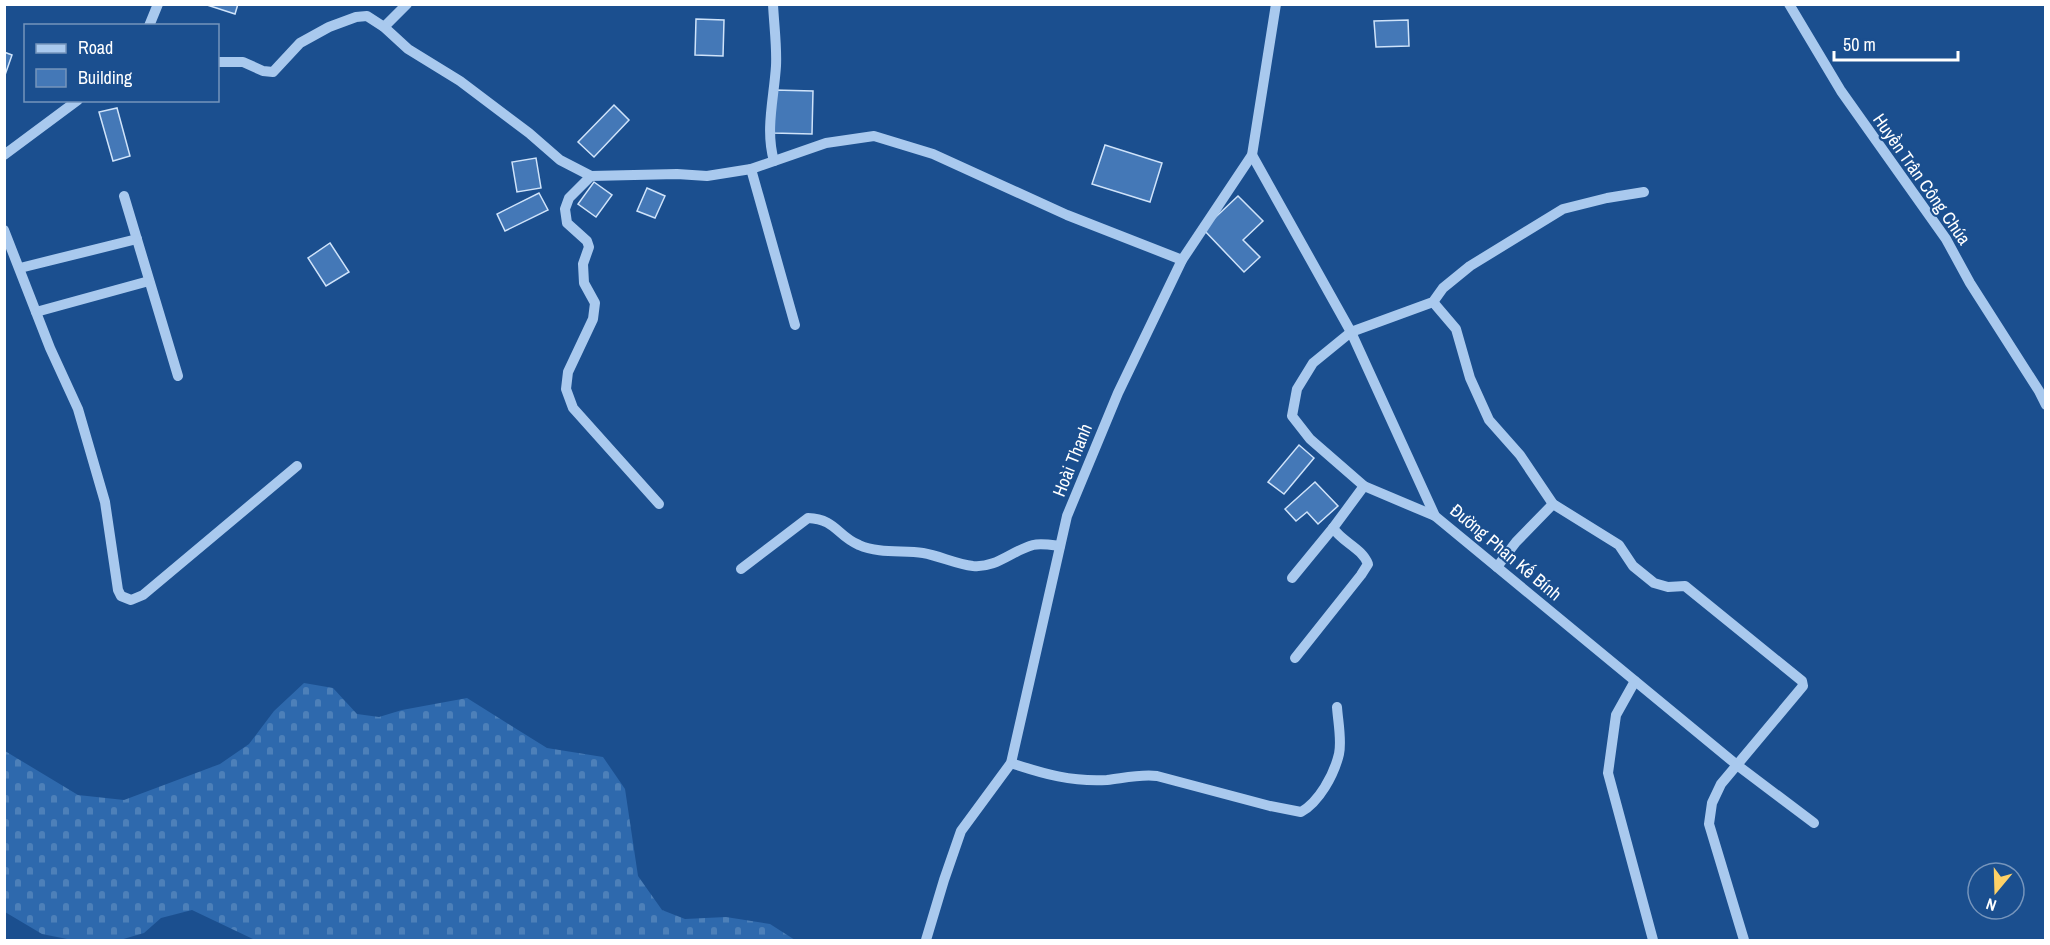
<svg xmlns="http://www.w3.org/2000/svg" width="2050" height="945" font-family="'Archivo Narrow',sans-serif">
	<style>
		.cemetery { fill: url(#cemetery-stones) }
		.building { fill: #4478b7; stroke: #cfe3fa; stroke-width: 1.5 }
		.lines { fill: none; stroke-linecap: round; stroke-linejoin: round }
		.minor { stroke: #a9c9ee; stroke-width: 10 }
		.labels { text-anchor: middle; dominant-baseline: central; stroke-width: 4.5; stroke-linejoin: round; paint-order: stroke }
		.street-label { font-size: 18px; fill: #fff; stroke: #1b4f8f }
	</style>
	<defs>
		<pattern id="cemetery-stones" width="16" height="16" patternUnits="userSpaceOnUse" patternTransform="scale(1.5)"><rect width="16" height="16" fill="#2e69ad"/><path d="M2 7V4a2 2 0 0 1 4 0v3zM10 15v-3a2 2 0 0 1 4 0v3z" fill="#4d80b9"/></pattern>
	</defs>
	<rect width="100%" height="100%" fill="#1b4f8f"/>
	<polygon class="cemetery" points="304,683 333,688 357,714 379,717 402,710 467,698 547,748 603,757 625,789 638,876 662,910 685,919 726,917 770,924 795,940 255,940 192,910 161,918 144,933 120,940 72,940 42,934 5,912 5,751 78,795 124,800 220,764 249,744 274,711"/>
	<g class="building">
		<polygon points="204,4 238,4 235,14"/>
		<polygon points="696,19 724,20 723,56 695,55"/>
		<polygon points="1408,20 1409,46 1376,47 1374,21"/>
		<polygon points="4,52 12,55 5,75 4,75"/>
		<polygon points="774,90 813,91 812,134 773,133"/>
		<polygon points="614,105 629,120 594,157 578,142"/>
		<polygon points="117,108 130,156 113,161 99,112"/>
		<polygon points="1105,145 1162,163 1150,202 1092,184"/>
		<polygon points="536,158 541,188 517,192 512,162"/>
		<polygon points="594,182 612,195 596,217 578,204"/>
		<polygon points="647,188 665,196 655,218 637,211"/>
		<polygon points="539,193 548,210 505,231 497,214"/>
		<polygon points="1238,196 1263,221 1243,240 1260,257 1244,272 1203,229"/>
		<polygon points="330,243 349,272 326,286 308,258"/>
		<polygon points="1299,445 1314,458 1284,494 1268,482"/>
		<polygon points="1315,482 1338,506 1318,524 1307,512 1296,521 1285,509"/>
	</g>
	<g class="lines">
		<g class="minor">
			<path d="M773,4C774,25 777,46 776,66C774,98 765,130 774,161"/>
			<polyline points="1789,4 1841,91 1946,239 1970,283 2039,391 2046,405"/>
			<polyline points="149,26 158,4"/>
			<polyline points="384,27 407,4"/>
			<polyline points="218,62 243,62 263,71 273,72 300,43 329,27 356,17 367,16 384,27 408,49 460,81 529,133 560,160 591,176 677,174 707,176 751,169 826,143 874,136 933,154 1067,215 1182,260"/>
			<polyline points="4,155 78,100"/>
			<polyline points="1252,155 1351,332 1435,516 1737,765 1814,823"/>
			<polyline points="751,169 795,325"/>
			<polyline points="591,176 569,198 565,209 567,223 587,241 589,247 583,264 584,283 595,303 593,319 568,372 566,389 573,408 659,504"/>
			<polyline points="124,196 178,376"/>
			<polyline points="4,230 50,348 78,409 105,502 118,590 121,596 131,600 143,595 297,466"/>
			<polyline points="20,268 137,239"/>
			<polyline points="1433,302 1456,329 1470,378 1489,420 1520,455 1553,504 1619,545 1633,566 1654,583 1668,587 1685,586 1802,681 1803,686 1721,784 1712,803 1709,824 1744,940"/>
			<polyline points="36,312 149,281"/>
			<polyline points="1435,516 1364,486 1310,439 1292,416 1297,389 1313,363 1351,332 1433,302 1443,288 1470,266 1563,209 1607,198 1644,192"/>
			<polyline points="1497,567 1516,542 1553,504"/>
			<path d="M741,569L808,518C836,519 837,536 859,545C879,554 903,550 923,553C940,556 956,564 973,566C997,568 1011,551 1033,545C1041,543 1052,545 1060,546"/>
			<polyline points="1292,578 1333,528 1364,486"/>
			<path d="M1295,658L1361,575L1368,564C1362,548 1342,542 1333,528"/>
			<polyline points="1635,681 1616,715 1608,773 1653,940"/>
			<path d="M1011,763C1044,774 1072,782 1107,780C1124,778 1140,774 1157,776L1270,806L1301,812C1319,802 1334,775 1339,754C1342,740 1338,722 1337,707"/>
			<polyline points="926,940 944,880 961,831 1011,763 1067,516 1118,393 1182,260 1252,155 1276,4"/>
		</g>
	</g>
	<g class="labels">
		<g class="street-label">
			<text transform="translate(1922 179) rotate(55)">Huyền Trân Công Chúa</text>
			<text transform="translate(1072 460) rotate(-68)">Hoài Thanh</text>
			<text transform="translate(1506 552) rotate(40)">Đường Phan Kế Bính</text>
		</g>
	</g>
	<rect width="2050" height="945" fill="none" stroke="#ffffff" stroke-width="12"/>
	<rect x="24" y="24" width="195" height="78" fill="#1b4f8f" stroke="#7695bc" stroke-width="1.5"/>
	<rect x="36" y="44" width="30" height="9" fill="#a9c9ee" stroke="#7695bc" stroke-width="1.5"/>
	<text x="78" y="54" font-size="18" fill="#ffffff">Road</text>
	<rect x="36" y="69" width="30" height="18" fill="#4478b7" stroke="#7695bc" stroke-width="1.5"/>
	<text x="78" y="84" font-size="18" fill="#ffffff">Building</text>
	<g transform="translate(1996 891) rotate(199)"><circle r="28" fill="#1b4f8f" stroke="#7695bc" stroke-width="1.5"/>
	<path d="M0-4.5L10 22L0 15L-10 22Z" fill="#ffd166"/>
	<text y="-9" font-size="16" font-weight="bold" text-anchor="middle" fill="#ffffff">N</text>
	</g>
	<path d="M1834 51v9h124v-9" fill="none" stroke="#ffffff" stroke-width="3"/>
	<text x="1843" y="51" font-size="18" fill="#ffffff" stroke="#1b4f8f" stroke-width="4.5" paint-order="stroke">50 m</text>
</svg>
